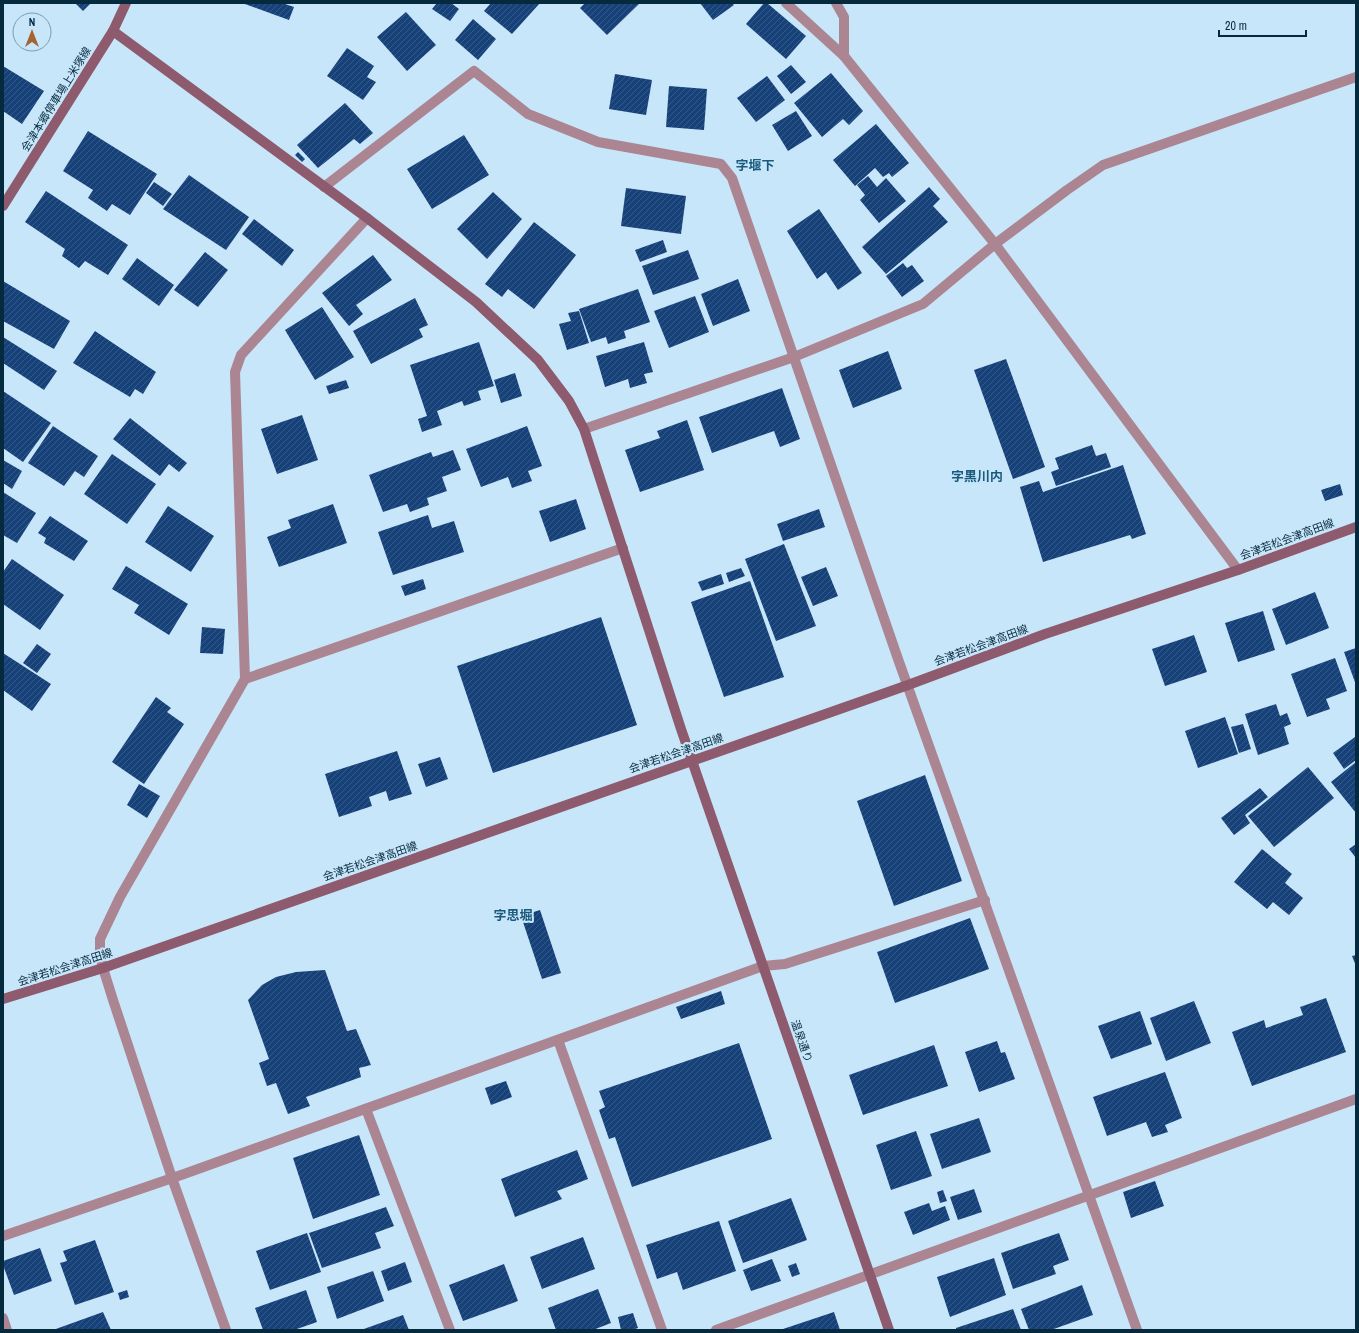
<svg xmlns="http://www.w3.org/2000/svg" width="1359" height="1333" font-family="'Archivo Narrow','Noto Sans JP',sans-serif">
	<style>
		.building { fill: url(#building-hatch) }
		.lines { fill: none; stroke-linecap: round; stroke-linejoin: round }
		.street { stroke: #ab8692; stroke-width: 10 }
		.secondary { stroke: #8e5a6d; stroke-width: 10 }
		.labels { text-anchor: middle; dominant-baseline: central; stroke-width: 4; stroke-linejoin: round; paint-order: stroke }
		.street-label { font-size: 11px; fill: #062a3d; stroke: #c8e6fa }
		.quarter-label { font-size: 13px; font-weight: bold; fill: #1a5b7d; stroke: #c8e6fa }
	</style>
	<defs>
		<pattern id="building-hatch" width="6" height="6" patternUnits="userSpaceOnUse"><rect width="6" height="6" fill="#174179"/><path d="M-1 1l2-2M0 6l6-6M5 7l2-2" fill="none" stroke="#365a88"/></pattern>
	</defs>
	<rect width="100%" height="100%" fill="#c8e6fa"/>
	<g class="building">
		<polygon points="75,3 91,3 83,11"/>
		<polygon points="242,3 282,3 294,7 289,20"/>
		<polygon points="437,3 451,3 459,9 450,21 432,9"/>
		<polygon points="491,3 540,3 512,34 484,11"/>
		<polygon points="585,3 640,3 607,35 580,8"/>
		<polygon points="700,3 732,3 734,5 713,20"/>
		<polygon points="764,3 767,3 806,36 786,59 746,24"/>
		<polygon points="406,12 436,45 407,71 377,37"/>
		<polygon points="473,19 496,39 478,60 455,40"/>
		<polygon points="347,48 374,66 367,77 376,82 363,100 327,76"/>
		<polygon points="791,65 806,82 791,94 777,76"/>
		<polygon points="3,66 44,91 22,124 3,111"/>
		<polygon points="831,73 863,111 849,125 843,119 822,137 794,103"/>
		<polygon points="615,74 652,80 646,115 609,109"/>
		<polygon points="767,76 785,100 756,122 737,98"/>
		<polygon points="669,86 707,89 704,130 666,127"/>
		<polygon points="345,103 373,133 360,144 354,139 318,168 297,145"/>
		<polygon points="796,111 812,136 788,151 772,125"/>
		<polygon points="876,124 909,163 892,177 889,173 883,177 875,168 855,186 833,160"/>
		<polygon points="88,131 157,174 130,215 112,204 107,211 88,198 93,190 63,171"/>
		<polygon points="464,135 489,175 432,209 407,169"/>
		<polygon points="298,152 305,159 302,162 295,155"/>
		<polygon points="189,175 249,217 226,250 163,209"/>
		<polygon points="868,176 877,187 886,178 906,201 879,223 860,200 865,195 857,185"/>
		<polygon points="154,182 172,194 163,206 146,193"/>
		<polygon points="929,187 940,199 933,206 948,222 886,274 862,247"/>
		<polygon points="626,188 686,196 681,234 621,226"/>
		<polygon points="46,191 128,245 108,275 85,261 79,268 62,256 65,249 25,222"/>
		<polygon points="493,192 522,219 487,259 457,229"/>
		<polygon points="819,209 862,273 838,290 826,272 817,279 787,231"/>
		<polygon points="254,219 294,250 282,266 242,234"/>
		<polygon points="534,222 576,255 534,309 508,289 502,297 485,284"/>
		<polygon points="663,240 667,252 640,262 635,250"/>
		<polygon points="688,250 699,279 653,295 642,266"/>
		<polygon points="205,252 228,270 198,307 174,290"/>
		<polygon points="373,255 392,280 356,305 363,314 349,326 322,293"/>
		<polygon points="137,258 174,285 159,306 122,279"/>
		<polygon points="903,263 907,268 912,265 924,281 902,297 886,276"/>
		<polygon points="738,279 750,311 713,326 701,294"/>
		<polygon points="3,281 70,321 54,349 3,321"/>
		<polygon points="638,289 650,322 624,331 626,338 608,344 606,337 591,342 579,309"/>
		<polygon points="695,296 709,332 669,348 654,311"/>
		<polygon points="415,298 428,325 419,329 423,337 371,364 353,331"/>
		<polygon points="322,307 354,357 315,380 285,330"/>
		<polygon points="579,311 589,343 567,350 559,324 571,321 568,313"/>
		<polygon points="95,331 156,372 143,394 135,389 130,397 73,363"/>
		<polygon points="3,337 57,371 44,390 3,363"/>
		<polygon points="479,342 494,386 478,391 481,400 464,406 462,401 437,411 442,425 422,432 418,419 427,416 410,365"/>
		<polygon points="644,342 653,372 644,374 647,383 630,388 628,379 605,387 596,356"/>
		<polygon points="888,351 902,389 853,408 839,370"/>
		<polygon points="1006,359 1045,467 1013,479 974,370"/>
		<polygon points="515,373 522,396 501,403 494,380"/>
		<polygon points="346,380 349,388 329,394 326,386"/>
		<polygon points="782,388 800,439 780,447 774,431 712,453 699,417"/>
		<polygon points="3,391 51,423 23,462 3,448"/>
		<polygon points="302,415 318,460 277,474 261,429"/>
		<polygon points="130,418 187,463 179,472 169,464 160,476 113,439"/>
		<polygon points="687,420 704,470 640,492 625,450 660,438 657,431"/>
		<polygon points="53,426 98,456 84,477 75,471 64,486 28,463"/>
		<polygon points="527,426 542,466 528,471 532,481 512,488 508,477 481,487 466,449"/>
		<polygon points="1092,445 1096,456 1106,453 1111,467 1056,486 1051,472 1059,469 1055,458"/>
		<polygon points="453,450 461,470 442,477 447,491 427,498 429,505 410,512 407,504 383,512 369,475 431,452 433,457"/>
		<polygon points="112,454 156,484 127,524 84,494"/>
		<polygon points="3,460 22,471 12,489 3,483"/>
		<polygon points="1123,465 1146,534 1132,539 1130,535 1043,562 1020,487 1039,481 1043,492"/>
		<polygon points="1340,484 1343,495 1325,501 1321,490"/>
		<polygon points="3,492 36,513 17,543 3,535"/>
		<polygon points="576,499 586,529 550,542 539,511"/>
		<polygon points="333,504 347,543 279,567 267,537 291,528 288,520"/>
		<polygon points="168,506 214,536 191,572 145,542"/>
		<polygon points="819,509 825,527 783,541 777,524"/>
		<polygon points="428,515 432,528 454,521 464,552 393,575 378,532"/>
		<polygon points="50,516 88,541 74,561 44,543 46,538 38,533"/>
		<polygon points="784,544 816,626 776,641 745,559"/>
		<polygon points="12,559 64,595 40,630 3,604 3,572"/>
		<polygon points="126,566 188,604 169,635 134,613 139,605 112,589"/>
		<polygon points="826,567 838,596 813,606 801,577"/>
		<polygon points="741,568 745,576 729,582 726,573"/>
		<polygon points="721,574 724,584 702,591 698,582"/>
		<polygon points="423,579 426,589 405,596 401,586"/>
		<polygon points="750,581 784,677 724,697 691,602"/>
		<polygon points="1315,592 1329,628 1286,645 1272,609"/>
		<polygon points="1263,611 1275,650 1238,662 1225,623"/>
		<polygon points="601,617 637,725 493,773 457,666"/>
		<polygon points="202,627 225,629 223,654 200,653"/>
		<polygon points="1194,635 1207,672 1165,686 1152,649"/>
		<polygon points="37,644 51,654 37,673 23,663"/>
		<polygon points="1356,648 1356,685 1344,652"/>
		<polygon points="3,653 51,684 32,711 3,690"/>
		<polygon points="1335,658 1347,691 1326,699 1330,709 1307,717 1291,674"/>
		<polygon points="156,697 171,708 167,712 184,724 144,784 112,762"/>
		<polygon points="1276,704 1280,716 1287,713 1291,724 1284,727 1289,744 1258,755 1245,714"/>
		<polygon points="1225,717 1238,754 1198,768 1185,731"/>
		<polygon points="1243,724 1251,749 1239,753 1231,727"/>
		<polygon points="1355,737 1356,760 1344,769 1333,753"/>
		<polygon points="397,751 412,794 389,801 386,791 369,797 372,806 339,817 325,774"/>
		<polygon points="440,757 448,779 426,787 418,764"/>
		<polygon points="1356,762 1356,813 1331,782"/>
		<polygon points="1308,767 1334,798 1274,847 1248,816"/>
		<polygon points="925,775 962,881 894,906 857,801"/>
		<polygon points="139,784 160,796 147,818 127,805"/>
		<polygon points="1260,788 1268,797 1245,815 1250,823 1234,835 1221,818"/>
		<polygon points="1356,844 1356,858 1349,849"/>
		<polygon points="1262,849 1292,874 1285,883 1303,898 1289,915 1273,902 1267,909 1234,882"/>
		<polygon points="540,910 561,973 542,979 521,916"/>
		<polygon points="970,918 989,969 895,1003 877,952"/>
		<polygon points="1356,955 1356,966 1352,956"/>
		<polygon points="325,970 347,1031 356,1029 371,1065 359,1068 361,1077 306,1097 310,1106 288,1114 276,1083 267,1086 259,1063 269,1059 248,1000 262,985 276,977 296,972"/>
		<polygon points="721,991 725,1004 681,1019 676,1007"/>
		<polygon points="1326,998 1346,1052 1252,1086 1232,1032 1264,1020 1266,1028 1303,1015 1300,1007"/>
		<polygon points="1194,1001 1211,1043 1166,1061 1150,1018"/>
		<polygon points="1140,1011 1152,1044 1111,1059 1098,1026"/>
		<polygon points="997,1041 1001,1053 1005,1052 1015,1079 979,1092 965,1052"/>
		<polygon points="739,1043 772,1139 632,1187 615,1137 609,1139 599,1110 605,1107 599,1091"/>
		<polygon points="934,1045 948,1086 863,1115 849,1075"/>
		<polygon points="1165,1072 1182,1118 1165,1125 1168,1132 1152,1137 1146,1122 1107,1136 1093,1097"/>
		<polygon points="506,1081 512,1097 491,1105 485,1088"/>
		<polygon points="979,1118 991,1152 942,1169 930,1134"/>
		<polygon points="916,1131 932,1176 891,1190 876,1145"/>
		<polygon points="359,1135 380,1195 313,1219 293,1158"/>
		<polygon points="577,1150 588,1179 557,1191 562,1199 515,1217 501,1179"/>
		<polygon points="1155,1181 1164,1206 1131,1218 1123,1192"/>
		<polygon points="974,1189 982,1212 958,1220 950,1197"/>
		<polygon points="943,1190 947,1201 940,1203 937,1192"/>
		<polygon points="791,1198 807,1240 743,1263 728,1221"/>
		<polygon points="929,1203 932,1211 945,1206 950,1220 913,1235 904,1212"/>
		<polygon points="386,1207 394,1226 375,1233 381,1248 322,1268 309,1233"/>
		<polygon points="719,1221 736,1271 683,1290 677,1272 657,1279 646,1245"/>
		<polygon points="307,1233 321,1272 270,1290 256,1251"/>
		<polygon points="1059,1233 1069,1260 1053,1266 1056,1274 1013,1289 1001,1253"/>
		<polygon points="583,1237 595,1269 542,1289 530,1257"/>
		<polygon points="95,1240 114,1292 75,1305 60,1263 67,1261 63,1251"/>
		<polygon points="40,1248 52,1281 14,1295 3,1265 3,1261"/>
		<polygon points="994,1258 1006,1295 950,1317 937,1277"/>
		<polygon points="772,1259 781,1281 751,1291 743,1270"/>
		<polygon points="405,1262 412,1282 388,1291 381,1271"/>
		<polygon points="796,1263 800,1274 792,1277 788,1266"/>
		<polygon points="504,1264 518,1301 463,1321 449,1285"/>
		<polygon points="373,1271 384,1301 337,1319 327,1287"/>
		<polygon points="1082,1285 1093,1315 1051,1330 1029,1330 1021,1309"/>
		<polygon points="598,1289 611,1323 593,1330 556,1330 548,1308"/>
		<polygon points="127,1290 129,1297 120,1300 118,1293"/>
		<polygon points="306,1290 317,1322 294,1330 263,1330 255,1308"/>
		<polygon points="1013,1309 1021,1330 956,1330 956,1328"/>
		<polygon points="103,1312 111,1330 53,1330"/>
		<polygon points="834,1312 840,1330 780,1330"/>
		<polygon points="633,1313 638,1328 632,1330 621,1330 618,1317"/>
		<polygon points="403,1315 409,1330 361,1330"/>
	</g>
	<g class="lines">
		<g class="street">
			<polyline points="786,3 844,56 995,244 1238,570"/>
			<polyline points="836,3 844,17 844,56"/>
			<polyline points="324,187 474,71 528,114 598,142 721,164 732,178 898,659 1137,1330"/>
			<polyline points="584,429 794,357 923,304 995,244 1067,190 1103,165 1356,77"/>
			<polyline points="245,679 623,548"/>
			<polyline points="558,1040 662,1330"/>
			<polyline points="366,1109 450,1330"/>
			<polyline points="3,1236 184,1174 763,966 785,964 985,900"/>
			<polyline points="3,1318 7,1330"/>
			<polyline points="226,1330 172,1178 113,1000 103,968 100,955 100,939 120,897 245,679 235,372 241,355 367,218"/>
			<polyline points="716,1330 1356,1099"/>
		</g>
		<g class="secondary">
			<polyline points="113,31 367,218 476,302 538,360 569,401 584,429 681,729 889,1330"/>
			<polyline points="3,206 113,31 126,3"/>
			<polyline points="3,999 103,968 908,685 1045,634 1238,570 1356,527"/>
		</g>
	</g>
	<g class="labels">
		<g class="street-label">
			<text transform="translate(56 99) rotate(-58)">会津本郷停車場上米塚線</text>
			<text transform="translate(1287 539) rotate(-20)">会津若松会津高田線</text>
			<text transform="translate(981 645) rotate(-20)">会津若松会津高田線</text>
			<text transform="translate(676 753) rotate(-19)">会津若松会津高田線</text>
			<text transform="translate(370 861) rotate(-19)">会津若松会津高田線</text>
			<text transform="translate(65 967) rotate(-18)">会津若松会津高田線</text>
			<text transform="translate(802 1041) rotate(71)">温泉通り</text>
		</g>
		<g class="quarter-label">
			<text x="755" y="165">字堰下</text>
			<text x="977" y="476">字黒川内</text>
			<text x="513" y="915">字思堀</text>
		</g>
	</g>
	<rect width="1359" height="1333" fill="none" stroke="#062a3d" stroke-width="8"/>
	<g transform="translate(32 32)"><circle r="19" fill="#c8e6fa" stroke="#7a9bae"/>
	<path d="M0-3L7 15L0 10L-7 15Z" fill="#a4632f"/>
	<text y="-6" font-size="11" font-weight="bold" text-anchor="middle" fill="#062a3d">N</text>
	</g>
	<path d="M1219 30v6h87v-6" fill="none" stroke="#062a3d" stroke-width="2"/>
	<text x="1225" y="30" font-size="12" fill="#062a3d" stroke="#c8e6fa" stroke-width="3" paint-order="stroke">20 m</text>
</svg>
